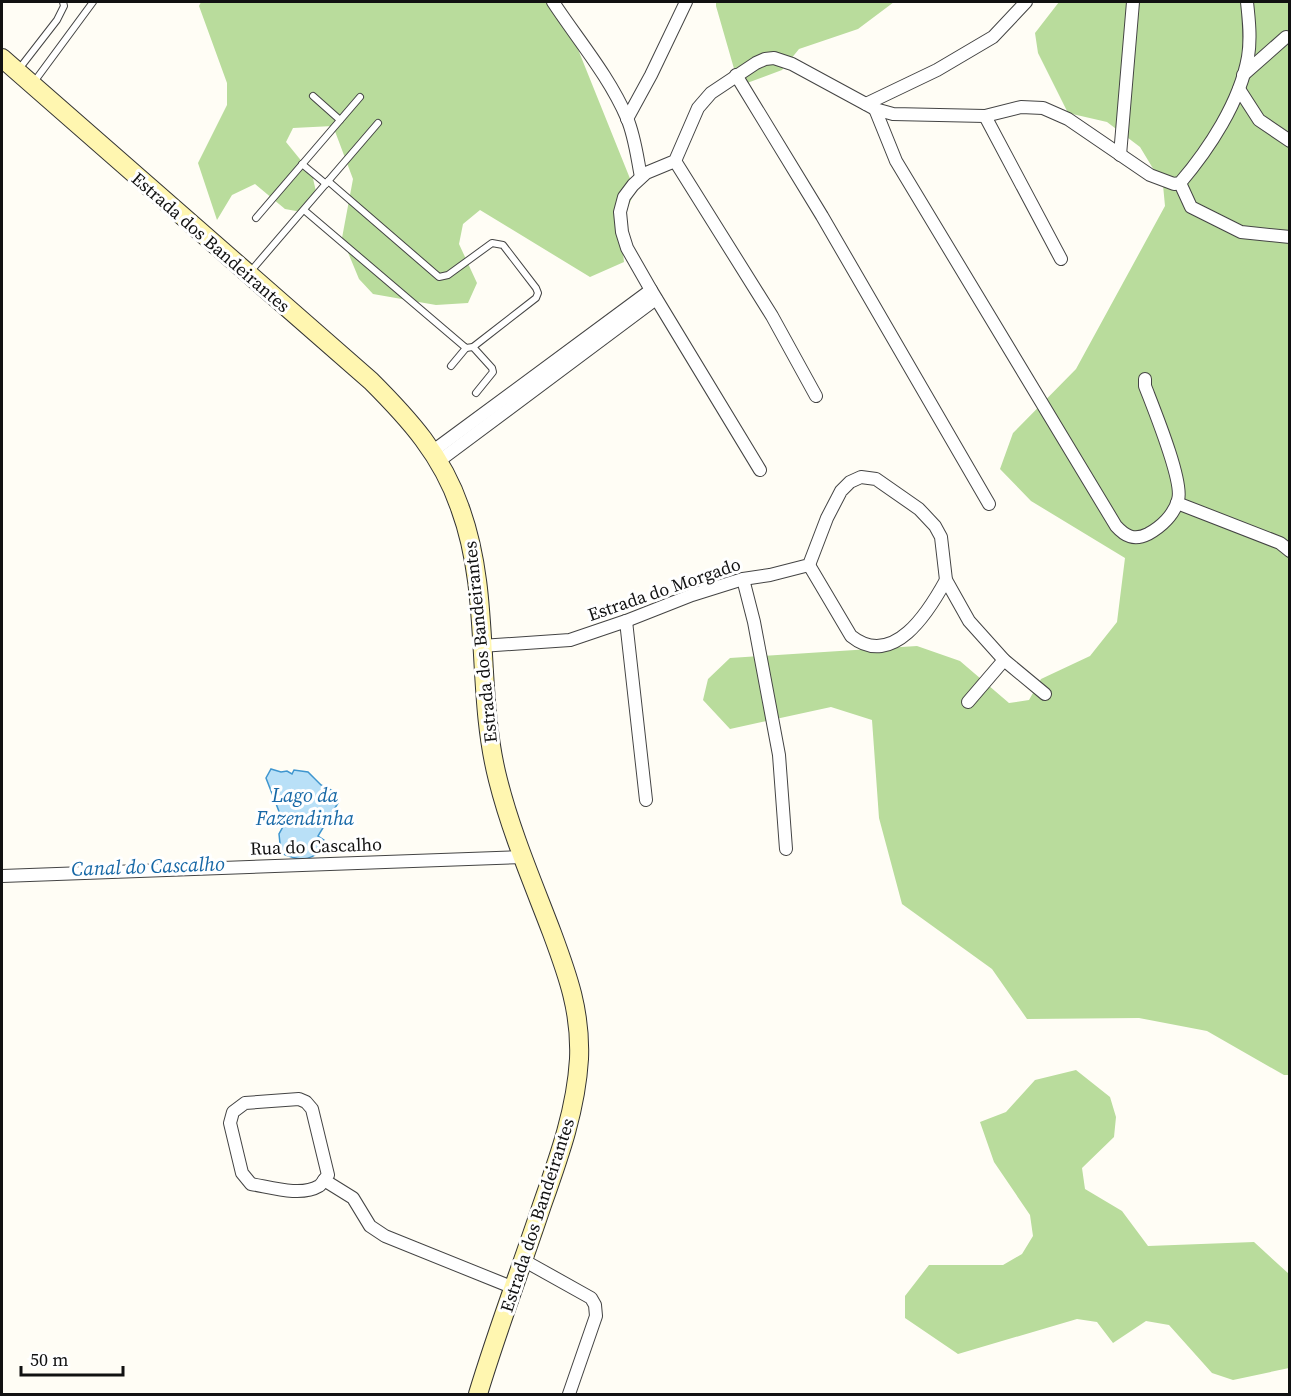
<svg xmlns="http://www.w3.org/2000/svg" width="1291" height="1396" font-family="'Source Serif 4',serif">
	<style>
		.forest { fill: #b9dc9c }
		.water { fill: #b9e0f7; stroke: #3f96cf; stroke-width: 1.5 }
		.lines { fill: none; stroke-linecap: round; stroke-linejoin: round }
		.service-casing { stroke: #444; stroke-width: 8 }
		.minor-casing { stroke: #444; stroke-width: 14 }
		.secondary-casing { stroke: #333; stroke-width: 20 }
		.service { stroke: #fff; stroke-width: 6 }
		.minor { stroke: #fff; stroke-width: 12 }
		.secondary { stroke: #fff6b0; stroke-width: 18 }
		.labels { text-anchor: middle; dominant-baseline: central; stroke-width: 6; stroke-linejoin: round; paint-order: stroke }
		.street-label { font-size: 18px; fill: #111; stroke: #fff }
		.water-label { font-size: 20px; font-style: italic; fill: #1768a6; stroke: #fff }
	</style>
	<rect width="100%" height="100%" fill="#fffdf5"/>
	<g class="forest">
		<polygon points="201,2 559,2 635,191 620,225 624,262 590,277 480,210 463,224 459,244 477,283 468,303 436,305 373,294 359,279 342,238 353,179 333,126 293,128 286,142 312,174 317,196 307,213 285,209 255,184 232,195 217,220 198,163 227,105 227,83 199,6"/>
		<polygon points="716,2 894,2 858,29 799,49 782,70 739,86 716,6"/>
		<polygon points="1059,2 1289,2 1289,1075 1284,1075 1207,1031 1139,1018 1027,1019 992,969 902,904 879,818 872,720 831,707 730,729 703,700 708,679 730,658 917,646 960,661 1009,703 1029,700 1041,679 1090,656 1117,622 1125,558 1031,501 1000,469 1013,433 1076,369 1165,206 1163,185 1140,147 1107,122 1068,113 1038,53 1035,33"/>
		<polygon points="1076,1070 1110,1097 1116,1117 1114,1137 1082,1168 1085,1189 1122,1211 1148,1246 1254,1242 1289,1274 1289,1368 1233,1380 1212,1373 1169,1325 1146,1321 1113,1343 1097,1322 1077,1319 958,1354 905,1318 905,1296 929,1265 1003,1265 1022,1254 1033,1236 1030,1215 994,1162 980,1122 1006,1112 1035,1080"/>
	</g>
	<path class="water" d="M271,769L281,772L287,771L292,774L294,770L308,772L321,785L337,793L338,803L318,836L324,840L323,850C307,862 299,861 281,853L279,834L285,823L278,819L280,814L266,778Z"/>
	<g class="lines">
		<defs>
			<g id="service">
				<polyline points="19,69 57,20 64,6 63,2"/>
				<polyline points="34,82 93,2"/>
				<polyline points="313,96 340,120"/>
				<polyline points="302,164 326,184"/>
				<polyline points="304,210 466,348 473,347 536,298 538,293 536,288 503,245 492,243 448,275 439,277 328,181"/>
				<polyline points="256,218 360,97"/>
				<polyline points="250,272 378,123"/>
				<polyline points="473,347 492,368 493,372 476,393"/>
				<polyline points="451,366 466,348"/>
			</g>
			<g id="minor">
				<path d="M553,2C578,40 609,76 627,118C635,137 637,157 641,177"/>
				<polyline points="736,75 822,216 989,504"/>
				<polyline points="1243,75 1286,37"/>
				<polyline points="1239,89 1259,120 1290,141"/>
				<polyline points="866,104 937,70 993,37 1026,2"/>
				<path d="M875,109L896,161L1116,526C1125,536 1134,541 1148,534C1161,527 1174,515 1178,500C1184,482 1153,407 1145,386V379"/>
				<polyline points="985,116 1061,259"/>
				<polyline points="627,119 651,75 686,2"/>
				<polyline points="1120,155 1133,2"/>
				<polyline points="675,161 772,316 816,396"/>
				<polyline points="1180,183 1191,207 1241,232 1290,237"/>
				<polyline points="433,451 651,290"/>
				<polyline points="439,461 656,299"/>
				<path d="M760,470L651,290L627,248L622,232L620,212L624,197L633,185L646,173L675,161L698,108L711,93L756,63L765,59L774,58L792,64L875,109L893,114L985,116L1021,107L1043,108L1068,119L1150,175L1174,184L1180,183C1209,149 1240,102 1248,57C1251,39 1249,20 1247,2"/>
				<polyline points="1177,503 1280,543 1290,551"/>
				<path d="M809,565L851,636C893,670 929,611 946,580"/>
				<polyline points="743,579 754,622 779,755 786,849"/>
				<polyline points="626,621 646,800"/>
				<polyline points="481,646 570,640 626,621 692,595 743,579 770,575 809,565 827,518 841,491 850,482 861,477 876,479 919,509 935,526 941,537 946,580 969,621 1004,660 1045,694"/>
				<polyline points="968,702 1004,660"/>
				<polyline points="2,876 524,857"/>
				<path d="M299,1099L306,1102L312,1109L328,1175C325,1178 322,1184 319,1186C301,1197 270,1187 251,1184L242,1173L230,1123L233,1112L245,1103Z"/>
				<polyline points="324,1180 353,1198 370,1226 385,1236 514,1288"/>
				<polyline points="523,1260 591,1298 595,1305 596,1316 569,1394"/>
			</g>
			<path id="secondary" d="M2,58L371,381C409,419 442,455 460,508C492,595 475,691 498,780C511,832 533,883 552,933C568,976 581,1012 579,1059C576,1110 559,1157 542,1205C521,1268 497,1331 478,1394"/>
		</defs>
		<use href="#service" class="service-casing"/>
		<use href="#minor" class="minor-casing"/>
		<use href="#secondary" class="secondary-casing"/>
		<use href="#service" class="service"/>
		<use href="#minor" class="minor"/>
		<use href="#secondary" class="secondary"/>
	</g>
	<g class="labels">
		<g class="street-label">
			<text transform="translate(211 242) rotate(41)">Estrada dos Bandeirantes</text>
			<text transform="translate(664 589) rotate(-19)">Estrada do Morgado</text>
			<text transform="translate(480 642) rotate(-96)">Estrada dos Bandeirantes</text>
			<text transform="translate(316 846) rotate(-2)">Rua do Cascalho</text>
			<text transform="translate(537 1215) rotate(-72)">Estrada dos Bandeirantes</text>
		</g>
		<g class="water-label">
			<text x="305" y="795">Lago da<tspan x="305" dy="23">Fazendinha</tspan></text>
			<text transform="translate(148 866) rotate(-2)">Canal do Cascalho</text>
		</g>
	</g>
	<rect width="1291" height="1396" fill="none" stroke="#111111" stroke-width="6"/>
	<path d="M21 1366v9h102v-9" fill="none" stroke="#111111" stroke-width="3"/>
	<text x="30" y="1366" font-size="18" fill="#111111" stroke="#ffffff" stroke-width="4.5" paint-order="stroke">50 m</text>
</svg>
